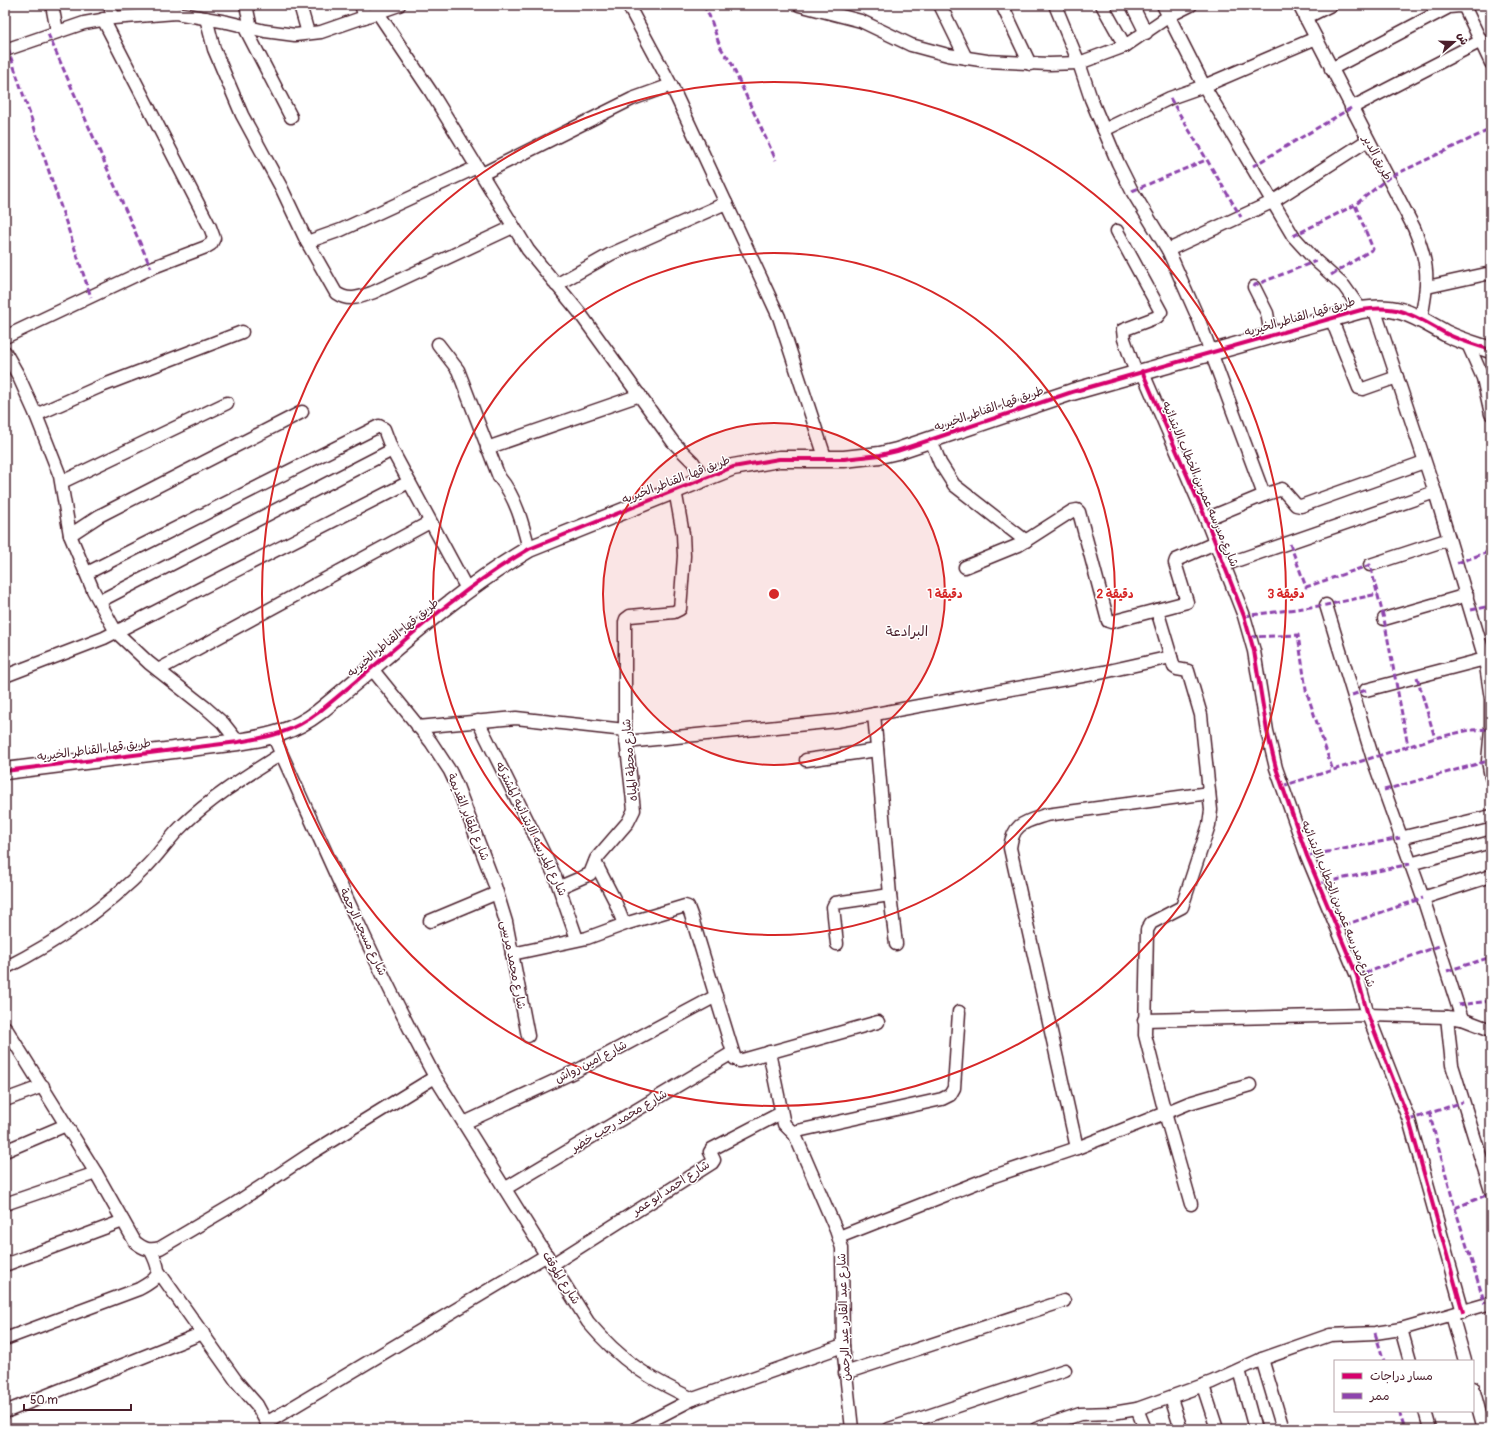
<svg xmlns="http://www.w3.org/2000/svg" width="1496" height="1434" font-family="Pangolin,'Playpen Sans Arabic',sans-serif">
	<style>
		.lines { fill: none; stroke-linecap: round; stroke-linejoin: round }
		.street-casing { stroke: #4a1f2b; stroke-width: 15 }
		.secondary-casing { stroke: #4a1f2b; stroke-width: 19 }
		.street { stroke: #fff; stroke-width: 12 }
		.secondary { stroke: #fff; stroke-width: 16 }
		.quiet { stroke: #8e44ad; stroke-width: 3; stroke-dasharray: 6 3; stroke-linecap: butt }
		.cycleway-casing { stroke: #fff; stroke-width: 6 }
		.cycleway { stroke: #d6006c; stroke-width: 4 }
		.ring { fill: none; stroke: #d62828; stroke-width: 2 }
		.labels { text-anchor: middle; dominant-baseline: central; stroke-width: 3; stroke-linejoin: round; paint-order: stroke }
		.street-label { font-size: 12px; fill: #4a1f2b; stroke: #fff }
		.quarter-label { font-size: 14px; fill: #4a1f2b; stroke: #fff }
		.centre { fill: #d62828; stroke: #fff; stroke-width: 2 }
		.ring-label { font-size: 12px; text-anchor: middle; font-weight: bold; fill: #d62828; stroke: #fff; stroke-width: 3; stroke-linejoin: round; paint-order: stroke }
	</style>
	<rect width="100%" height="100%" fill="#fff"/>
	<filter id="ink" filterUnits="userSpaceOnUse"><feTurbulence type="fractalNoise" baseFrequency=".025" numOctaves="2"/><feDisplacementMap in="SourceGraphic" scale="8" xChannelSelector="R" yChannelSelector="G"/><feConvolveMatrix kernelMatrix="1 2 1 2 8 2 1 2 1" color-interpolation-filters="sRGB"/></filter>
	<g filter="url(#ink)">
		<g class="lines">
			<defs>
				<g id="street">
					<polyline points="52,5 57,31"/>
					<polyline points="110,5 113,18"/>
					<polyline points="246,5 251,28"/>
					<polyline points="300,5 308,33"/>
					<polyline points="361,5 365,17"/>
					<polyline points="628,5 671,85 779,317 826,460"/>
					<polyline points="799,5 861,21 911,45 948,55 987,61 1049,64 1079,63 1125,46 1169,16 1191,5"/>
					<polyline points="940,5 966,58"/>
					<polyline points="1002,5 1030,64"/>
					<polyline points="1055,5 1079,63 1091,99 1118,163 1132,191 1168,250 1199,320 1264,495 1206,519"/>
					<polyline points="1102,5 1125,46"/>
					<polyline points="1132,5 1146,33"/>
					<polyline points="1163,5 1204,86 1293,236 1316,261 1344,286 1361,310"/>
					<path d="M1299,5L1414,228C1429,264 1429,280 1421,318"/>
					<polyline points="378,13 431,92 528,250 579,312 673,442 693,462 704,479"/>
					<path d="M206,18L214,49L242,115L281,187L307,242L336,293C349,302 360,297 374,292L513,227"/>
					<polyline points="1305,18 1331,5"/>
					<polyline points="244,26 291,117"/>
					<polyline points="5,50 84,23 113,18 176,13 227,22 265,31 295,35 321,32 399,5"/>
					<polyline points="1331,69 1449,7 1460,6 1465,8 1491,63"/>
					<polyline points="1351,108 1481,41"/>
					<polyline points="1104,130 1170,98 1204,86 1316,38"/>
					<polyline points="482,174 632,99 671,85"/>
					<polyline points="1117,231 1161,312 1157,317 1123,330 1124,339 1136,373"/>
					<polyline points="307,242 341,230 477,167"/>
					<polyline points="1168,250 1272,202 1368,140"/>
					<polyline points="556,285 611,254 726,203"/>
					<polyline points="1254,287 1267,313 1271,335"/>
					<polyline points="1427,287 1491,273"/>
					<polyline points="1374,308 1435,492 1485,659 1491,699 1491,729 1488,761 1491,777"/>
					<polyline points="1331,318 1359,388 1363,389 1397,377"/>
					<polyline points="5,337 151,268 206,247 211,244 214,238 210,227 103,19"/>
					<polyline points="1467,342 1483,378 1491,414"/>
					<path d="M438,344L458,370L499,477C516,497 523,525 529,549"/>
					<polyline points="5,352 18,375 36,415 60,476 70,535 93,590 116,632 149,663 206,708 223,723 238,742"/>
					<polyline points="1142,371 1206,519 1244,616 1254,651 1267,731 1276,768 1307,856 1357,976 1368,1015 1409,1120 1463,1312"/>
					<polyline points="36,415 99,387 242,332"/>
					<polyline points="931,440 940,463 954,485 1026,541"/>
					<polyline points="487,448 640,395"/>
					<polyline points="62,482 227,403"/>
					<polyline points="1264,495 1282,489 1296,505 1301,506 1424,462"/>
					<polyline points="70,535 99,516 302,412"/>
					<polyline points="1224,565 1435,492"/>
					<polyline points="1370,565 1449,539"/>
					<polyline points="965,567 1019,545 1072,511 1077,510 1079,512 1108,621 1111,622 1187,602 1175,563 1176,560 1215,543"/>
					<polyline points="87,573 379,426 384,429 392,450 467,589"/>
					<polyline points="100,601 392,450"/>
					<polyline points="1326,605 1373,759 1423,898 1462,1019"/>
					<polyline points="1384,619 1467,595"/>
					<polyline points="372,669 431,742 450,771 457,786 494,883 506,922 528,1036"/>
					<polyline points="158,670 430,522"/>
					<polyline points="5,676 104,638 409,482"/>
					<polyline points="1366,690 1485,659"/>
					<polyline points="874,714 890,895 896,944"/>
					<polyline points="478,721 555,876 577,939"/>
					<polyline points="418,727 516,718 625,730"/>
					<path d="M273,735C325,850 375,966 435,1077L588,1322C621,1361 648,1378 693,1399"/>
					<polyline points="626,742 837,721 1104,672 1171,657"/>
					<polyline points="806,760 877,750"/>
					<polyline points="1400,838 1491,816"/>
					<polyline points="595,862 614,899 624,924"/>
					<polyline points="1410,864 1491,842"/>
					<polyline points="560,887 590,874 596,859 628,822 634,810 625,730 625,622 626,619 630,616 674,612 680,609 684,556 683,534 675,490"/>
					<polyline points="1423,898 1491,876"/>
					<polyline points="430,921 497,893"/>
					<polyline points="837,944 833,907 835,903 890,895"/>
					<polyline points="512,954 587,938 628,923 685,906 688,907 691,915 735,1059 739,1061 878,1022"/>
					<path d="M5,968C57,942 107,907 147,866C160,853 170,837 183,825C212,797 248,775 281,754"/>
					<polyline points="1447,1017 1452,1065 1491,1191"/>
					<polyline points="1144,1020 1368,1015 1447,1017 1462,1019 1491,1030"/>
					<path d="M5,1027L96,1173L135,1242C144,1249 149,1251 160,1248L233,1205L310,1154L435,1077"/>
					<polyline points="769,1052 784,1124 795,1135 836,1230 842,1248 843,1346 852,1429"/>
					<polyline points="5,1100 43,1086"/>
					<polyline points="464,1123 578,1070 716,996"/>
					<polyline points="793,1132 942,1099 950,1095 954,1088 959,1012"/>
					<path d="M1077,1148L1010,848C1013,823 1025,822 1046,815L1209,793"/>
					<polyline points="5,1151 66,1125"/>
					<polyline points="506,1188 732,1053"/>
					<polyline points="5,1204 96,1173"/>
					<polyline points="1191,1204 1165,1113 1189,1103 1250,1085"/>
					<polyline points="839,1237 994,1176 1077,1148 1165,1113 1145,1035 1147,930 1151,923 1182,907 1209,825 1211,810 1201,715 1188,671 1177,669 1174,667 1157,610"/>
					<polyline points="553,1264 712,1163 714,1160 710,1152 712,1149 781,1113"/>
					<polyline points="5,1265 123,1221"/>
					<polyline points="159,1272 237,1382 257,1405 270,1429"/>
					<polyline points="1452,1315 1465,1361"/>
					<polyline points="1401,1329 1410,1361"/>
					<path d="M5,1339L139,1289C161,1277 162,1273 151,1251"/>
					<polyline points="1262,1359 1283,1429"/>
					<polyline points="1239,1370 1255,1429"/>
					<polyline points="845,1373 1064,1301"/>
					<polyline points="1203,1386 1217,1429"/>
					<polyline points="1473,1388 1484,1429"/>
					<polyline points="1171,1398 1181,1429"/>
					<polyline points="1137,1409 1145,1429"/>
					<polyline points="1425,1411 1430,1429"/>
					<polyline points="5,1412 203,1333"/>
					<polyline points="268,1422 547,1255"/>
					<polyline points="635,1429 693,1399 843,1346"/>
					<polyline points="889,1429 1065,1370"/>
					<polyline points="1036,1429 1080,1414 1113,1413 1137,1409 1212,1382 1262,1359 1330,1335 1375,1333 1401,1329 1491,1303"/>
				</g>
				<path id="secondary" d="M5,771L238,742C270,737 293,732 319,712C387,657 452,594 529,549L733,467L779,459H844L880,455L897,451L1072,392L1361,310C1401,304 1414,316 1447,334C1461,341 1476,345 1491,350"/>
			</defs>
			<use href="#street" class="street-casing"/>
			<use href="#secondary" class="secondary-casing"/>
			<use href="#street" class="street"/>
			<use href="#secondary" class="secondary"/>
			<g class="quiet">
				<path d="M703,5C713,19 714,33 721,48C726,57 733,62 735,72L776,160"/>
				<polyline points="48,34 151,268"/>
				<polyline points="8,49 91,297"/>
				<polyline points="1170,98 1241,217"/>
				<polyline points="1253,166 1351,108"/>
				<polyline points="1132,191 1206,160"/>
				<polyline points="1293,236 1355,205 1388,178 1491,129"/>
				<polyline points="1331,275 1373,249 1355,205"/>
				<polyline points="1254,287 1255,285 1316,261"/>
				<polyline points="1290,544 1306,587 1370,565 1384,619 1408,746"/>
				<polyline points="1457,563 1491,551"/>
				<polyline points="1471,610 1491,606"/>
				<polyline points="1244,616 1326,605 1378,594"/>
				<polyline points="1250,637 1298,635 1306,690 1333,771"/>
				<polyline points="1417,677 1435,738"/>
				<polyline points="1352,695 1366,690"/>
				<polyline points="1282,786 1435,738 1470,730 1491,729"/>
				<polyline points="1384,790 1488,761"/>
				<polyline points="1307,856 1400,838"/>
				<polyline points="1317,884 1410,864"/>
				<polyline points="1336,928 1423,898"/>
				<polyline points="1447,971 1491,957"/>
				<polyline points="1357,976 1439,946"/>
				<polyline points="1458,1005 1491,1001"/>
				<polyline points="1429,1112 1455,1208 1485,1304"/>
				<polyline points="1409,1120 1463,1102"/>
				<polyline points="1455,1208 1491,1193"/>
				<polyline points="1375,1333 1384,1361"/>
				<polyline points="1399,1411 1405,1429"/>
			</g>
			<defs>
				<g id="cycleway">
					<polyline points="1142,371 1206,519 1244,616 1254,651 1267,731 1276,768 1307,856 1357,976 1368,1015 1409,1120 1463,1312"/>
					<path d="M5,771L238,742C270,737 293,732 319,712C387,657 452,594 529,549L733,467L779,459H844L880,455L897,451L1072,392L1361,310C1401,304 1414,316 1447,334C1461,341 1476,345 1491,350"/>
				</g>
			</defs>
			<use href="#cycleway" class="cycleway-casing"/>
			<use href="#cycleway" class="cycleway"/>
		</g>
	</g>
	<circle cx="774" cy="594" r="171" fill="#d62828" fill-opacity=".12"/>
	<g class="ring">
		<circle cx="774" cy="594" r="171"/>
		<circle cx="774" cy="594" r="341"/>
		<circle cx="774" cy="594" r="512"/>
	</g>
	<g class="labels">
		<g class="street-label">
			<text transform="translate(1377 158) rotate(62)">طريق الدير</text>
			<text transform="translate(1300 317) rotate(-16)">طريق قها, القناطر الخيريه</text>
			<text transform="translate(989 409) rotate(-19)">طريق قها, القناطر الخيريه</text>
			<text transform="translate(676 480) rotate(-21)">طريق قها, القناطر الخيريه</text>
			<text transform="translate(1200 484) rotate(67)">شارع مدرسه عمر بن الخطاب الابتدائيه</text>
			<text transform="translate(393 638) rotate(-40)">طريق قها, القناطر الخيريه</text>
			<text transform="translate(94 750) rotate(-7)">طريق قها, القناطر الخيريه</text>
			<text transform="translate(630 760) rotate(-95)">شارع محطة المياه</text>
			<text transform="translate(468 817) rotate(68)">شارع المقابر القديمة</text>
			<text transform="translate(531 829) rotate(64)">شارع المدرسه الابتدائيه المشتركه</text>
			<text transform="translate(1338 904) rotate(68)">شارع مدرسه عمر بن الخطاب الابتدائيه</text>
			<text transform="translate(363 932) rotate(65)">شارع مسجد الرحمة</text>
			<text transform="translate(513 965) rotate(79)">شارع محمد مرسى</text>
			<text transform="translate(591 1062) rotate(-27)">شارع امين رواش</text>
			<text transform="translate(619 1121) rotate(-31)">شارع محمد رجب خضر</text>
			<text transform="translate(671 1188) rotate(-33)">شارع احمد ابو عمر</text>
			<text transform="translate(561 1278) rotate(58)">شارع الموقف</text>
			<text transform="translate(844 1317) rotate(-92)">شارع عبد القادر عبد الرحمن</text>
		</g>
		<g class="quarter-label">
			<text x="907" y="631">البرادعة</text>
		</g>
	</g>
	<circle cx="774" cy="594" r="6" class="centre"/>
	<g class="ring-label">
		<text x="945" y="598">1 دقيقة</text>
		<text x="1115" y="598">2 دقيقة</text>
		<text x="1286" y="598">3 دقيقة</text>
	</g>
	<rect width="1496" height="1434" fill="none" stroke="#fff" stroke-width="20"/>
	<rect x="10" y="10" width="1476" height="1414" fill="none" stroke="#4a1f2b" stroke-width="1.5" filter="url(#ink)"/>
	<rect x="1334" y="1360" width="140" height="52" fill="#ffffff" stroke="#b7a5aa"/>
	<rect x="1342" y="1373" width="20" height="6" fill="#d6006c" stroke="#b7a5aa"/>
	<text x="1370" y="1380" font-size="12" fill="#4a1f2b">مسار دراجات</text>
	<rect x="1342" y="1393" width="20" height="6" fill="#8e44ad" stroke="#b7a5aa"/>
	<text x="1370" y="1400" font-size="12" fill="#4a1f2b">ممر</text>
	<g transform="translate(1454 42) rotate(70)" stroke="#ffffff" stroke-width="3" paint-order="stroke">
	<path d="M0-3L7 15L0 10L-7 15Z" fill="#4a1f2b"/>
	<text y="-6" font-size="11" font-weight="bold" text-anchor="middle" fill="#4a1f2b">ش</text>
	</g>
	<path d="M24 1404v6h107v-6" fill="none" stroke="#4a1f2b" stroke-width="2"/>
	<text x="30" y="1404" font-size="12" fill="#4a1f2b" stroke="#ffffff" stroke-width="3" paint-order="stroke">50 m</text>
</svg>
